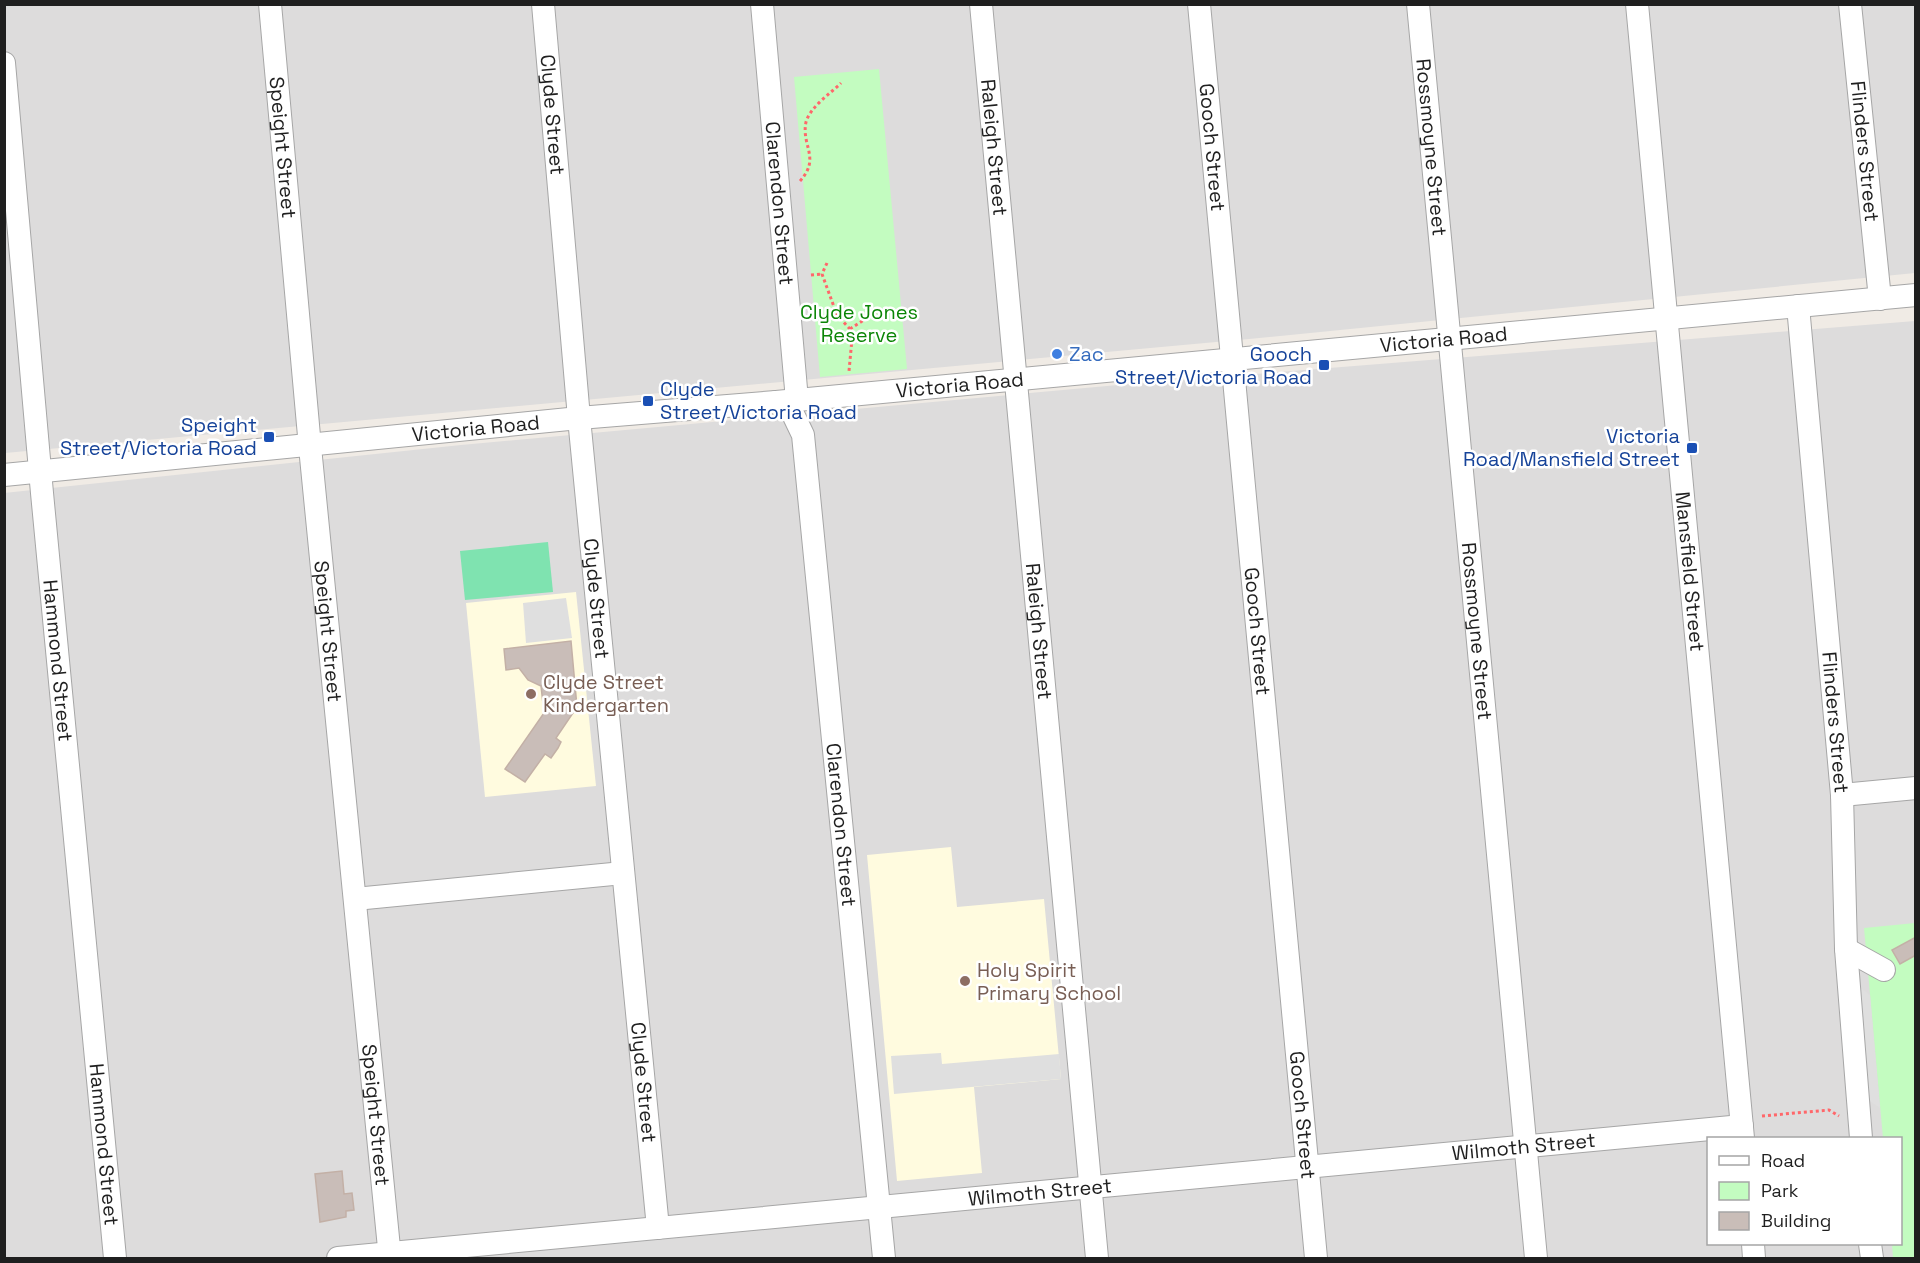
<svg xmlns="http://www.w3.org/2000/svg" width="1920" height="1263" font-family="'Space Grotesk',sans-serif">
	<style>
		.residential { fill: #dddcdc; fill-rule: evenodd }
		.education { fill: #fffbdf }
		.park { fill: #c3fcc0 }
		.pitch { fill: #7fe3b0 }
		.parking { fill: #dfdfdf }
		.building { fill: #c9bdb8; stroke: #c3b0a6; stroke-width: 1.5 }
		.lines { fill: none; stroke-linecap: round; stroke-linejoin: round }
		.minor-casing { stroke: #a6a6a6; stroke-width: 24 }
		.path { stroke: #ff676a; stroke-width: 3; stroke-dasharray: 3 3; stroke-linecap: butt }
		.minor { stroke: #fff; stroke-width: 22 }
		.shop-dot { fill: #3f7fe0; stroke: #fff; stroke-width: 2 }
		.transit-dot { fill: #1a4fb4; stroke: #fff; stroke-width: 2 }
		.education-dot { fill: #8d6e63; stroke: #fff; stroke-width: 2 }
		.labels { text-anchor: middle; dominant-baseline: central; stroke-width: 5; stroke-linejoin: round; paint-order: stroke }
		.street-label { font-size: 20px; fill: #1f1f1f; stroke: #fff }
		.park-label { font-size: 20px; fill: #0b8506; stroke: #fff }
		.shop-label { font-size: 20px; fill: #366cbe; stroke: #fff; text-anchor: start }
		.transit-label { font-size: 20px; fill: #164399; stroke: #fff; text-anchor: end }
		.education-label { font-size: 20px; fill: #785e54; stroke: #fff; text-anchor: start }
	</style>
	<rect width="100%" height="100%" fill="#f0ebe5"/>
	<g class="residential">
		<polygon points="5,5 1915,5 1915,273 1249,339 5,453"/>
		<path d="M1915,321V1258H5L4,493L461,445L1118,385ZM1708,1138H1900V1244H1708Z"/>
	</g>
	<g class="education">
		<polygon points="576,592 596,786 485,797 466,603"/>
		<polygon points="951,847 957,907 1044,899 1061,1079 974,1087 982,1173 897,1181 867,855"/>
	</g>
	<g class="park">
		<polygon points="879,69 907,369 820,377 794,77"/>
		<polygon points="1915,923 1915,1258 1893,1258 1892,1244 1900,1244 1900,1138 1883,1138 1864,928"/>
	</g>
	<polygon class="pitch" points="548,542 553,592 465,600 460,551"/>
	<g class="parking">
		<polygon points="566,598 572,638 526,643 523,603"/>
		<polygon points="1856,984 1870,995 1880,1108 1865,1098"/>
		<polygon points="941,1053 942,1064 1059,1054 1061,1079 894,1094 891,1056"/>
	</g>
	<g class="building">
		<polygon points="571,641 577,707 556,738 561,742 558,748 551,758 545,754 525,782 505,769 544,713 541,686 528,680 519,668 506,670 504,649"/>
		<polygon points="1916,937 1916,955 1900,964 1892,950"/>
		<polygon points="342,1171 344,1194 352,1193 354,1210 346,1211 346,1217 320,1222 315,1174"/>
	</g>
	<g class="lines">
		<defs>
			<g id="minor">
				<path id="s1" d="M270,4L310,447L390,1258"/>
				<path id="s2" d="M543,4L579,418L658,1228"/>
				<path id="s3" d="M762,4L797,400"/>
				<path id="s4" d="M981,4L1097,1258"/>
				<path id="s5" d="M1199,4L1316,1258"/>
				<path id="s6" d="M1418,4L1536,1258"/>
				<path id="s7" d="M1637,4L1743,1138"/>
				<path id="s8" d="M1850,4L1880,299"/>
				<path id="s9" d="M4,63L42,493L115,1258"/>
				<path id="s10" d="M1798,306L1842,795L1846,949L1861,1138"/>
				<path id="s11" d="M776,402L792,412L803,435L884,1258"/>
				<path id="s12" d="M4,475L579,418L776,402L1916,295"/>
				<polyline points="1842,795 1916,788"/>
				<polyline points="355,899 623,873"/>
				<polyline points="1846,949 1884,970"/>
				<polyline points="1753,1244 1754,1258"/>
				<polyline points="1870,1244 1872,1258"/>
				<path id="s13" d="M338,1258L1742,1126"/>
			</g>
		</defs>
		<use href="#minor" class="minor-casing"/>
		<g class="path">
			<path d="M800,181C821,158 801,146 806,122C810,107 831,93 841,83"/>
			<polyline points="827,263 822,274 837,315 850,329 852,339 849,371"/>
			<polyline points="811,275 822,274"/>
			<polyline points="850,329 876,312"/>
			<polyline points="1762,1116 1829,1110 1839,1116"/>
		</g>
		<use href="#minor" class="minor"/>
	</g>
	<circle class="shop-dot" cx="1057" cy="354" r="6"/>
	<g class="transit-dot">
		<rect x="1318" y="359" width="12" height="12" rx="3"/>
		<rect x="642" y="395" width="12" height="12" rx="3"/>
		<rect x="263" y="431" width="12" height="12" rx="3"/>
		<rect x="1686" y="442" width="12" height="12" rx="3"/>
	</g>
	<g class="education-dot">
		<circle cx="531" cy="694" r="6"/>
		<circle cx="965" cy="981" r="6"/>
	</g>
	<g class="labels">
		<g class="street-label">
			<text stroke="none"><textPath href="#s2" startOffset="111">Clyde Street</textPath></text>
			<text stroke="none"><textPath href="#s4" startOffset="144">Raleigh Street</textPath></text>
			<text stroke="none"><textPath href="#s1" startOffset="144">Speight Street</textPath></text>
			<text stroke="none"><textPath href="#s5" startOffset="144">Gooch Street</textPath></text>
			<text stroke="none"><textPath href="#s6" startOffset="144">Rossmoyne Street</textPath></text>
			<text stroke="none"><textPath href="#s8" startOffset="148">Flinders Street</textPath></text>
			<text stroke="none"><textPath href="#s3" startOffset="200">Clarendon Street</textPath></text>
			<text stroke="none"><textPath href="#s12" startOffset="1446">Victoria Road</textPath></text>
			<text stroke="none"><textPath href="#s12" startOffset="960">Victoria Road</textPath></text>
			<text stroke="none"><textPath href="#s12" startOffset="474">Victoria Road</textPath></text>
			<text stroke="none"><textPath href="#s7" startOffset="570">Mansfield Street</textPath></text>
			<text stroke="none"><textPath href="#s2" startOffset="597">Clyde Street</textPath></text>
			<text stroke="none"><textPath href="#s4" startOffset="630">Raleigh Street</textPath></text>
			<text stroke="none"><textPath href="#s5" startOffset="630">Gooch Street</textPath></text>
			<text stroke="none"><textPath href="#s6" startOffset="630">Rossmoyne Street</textPath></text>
			<text stroke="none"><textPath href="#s1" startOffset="630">Speight Street</textPath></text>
			<text stroke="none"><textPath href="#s9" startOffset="600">Hammond Street</textPath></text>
			<text stroke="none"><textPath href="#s10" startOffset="418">Flinders Street</textPath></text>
			<text stroke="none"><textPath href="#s11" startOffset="436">Clarendon Street</textPath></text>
			<text stroke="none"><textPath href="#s2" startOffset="1083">Clyde Street</textPath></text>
			<text stroke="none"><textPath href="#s1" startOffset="1116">Speight Street</textPath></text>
			<text stroke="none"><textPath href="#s5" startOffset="1116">Gooch Street</textPath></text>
			<text stroke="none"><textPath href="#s9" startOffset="1086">Hammond Street</textPath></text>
			<text stroke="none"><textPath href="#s13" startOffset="1191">Wilmoth Street</textPath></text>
			<text stroke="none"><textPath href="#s13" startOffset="705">Wilmoth Street</textPath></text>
		</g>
		<g class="park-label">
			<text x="859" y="312">Clyde Jones<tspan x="859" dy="23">Reserve</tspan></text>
		</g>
		<g class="shop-label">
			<text x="1069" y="354">Zac</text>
		</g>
		<g class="transit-label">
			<text x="1312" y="354">Gooch<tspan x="1312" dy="23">Street/Victoria Road</tspan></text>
			<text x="660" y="389" text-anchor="start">Clyde<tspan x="660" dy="23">Street/Victoria Road</tspan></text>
			<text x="257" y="425">Speight<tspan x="257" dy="23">Street/Victoria Road</tspan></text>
			<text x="1680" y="436">Victoria<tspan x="1680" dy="23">Road/Mansfield Street</tspan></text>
		</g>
		<g class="education-label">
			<text x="543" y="682">Clyde Street<tspan x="543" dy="23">Kindergarten</tspan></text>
			<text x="977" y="970">Holy Spirit<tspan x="977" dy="23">Primary School</tspan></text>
		</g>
	</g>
	<rect width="1920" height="1263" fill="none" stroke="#1f1f1f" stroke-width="12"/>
	<rect x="1707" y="1137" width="195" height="108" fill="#ffffff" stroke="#a5a5a5" stroke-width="1.5"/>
	<rect x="1719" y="1156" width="30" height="9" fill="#ffffff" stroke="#a5a5a5" stroke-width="1.5"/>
	<text x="1761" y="1167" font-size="18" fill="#1f1f1f">Road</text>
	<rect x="1719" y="1182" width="30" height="18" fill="#c3fcc0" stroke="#a5a5a5" stroke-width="1.5"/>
	<text x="1761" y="1197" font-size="18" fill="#1f1f1f">Park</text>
	<rect x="1719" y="1212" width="30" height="18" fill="#c9bdb8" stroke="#a5a5a5" stroke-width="1.5"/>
	<text x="1761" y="1227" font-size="18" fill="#1f1f1f">Building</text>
</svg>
